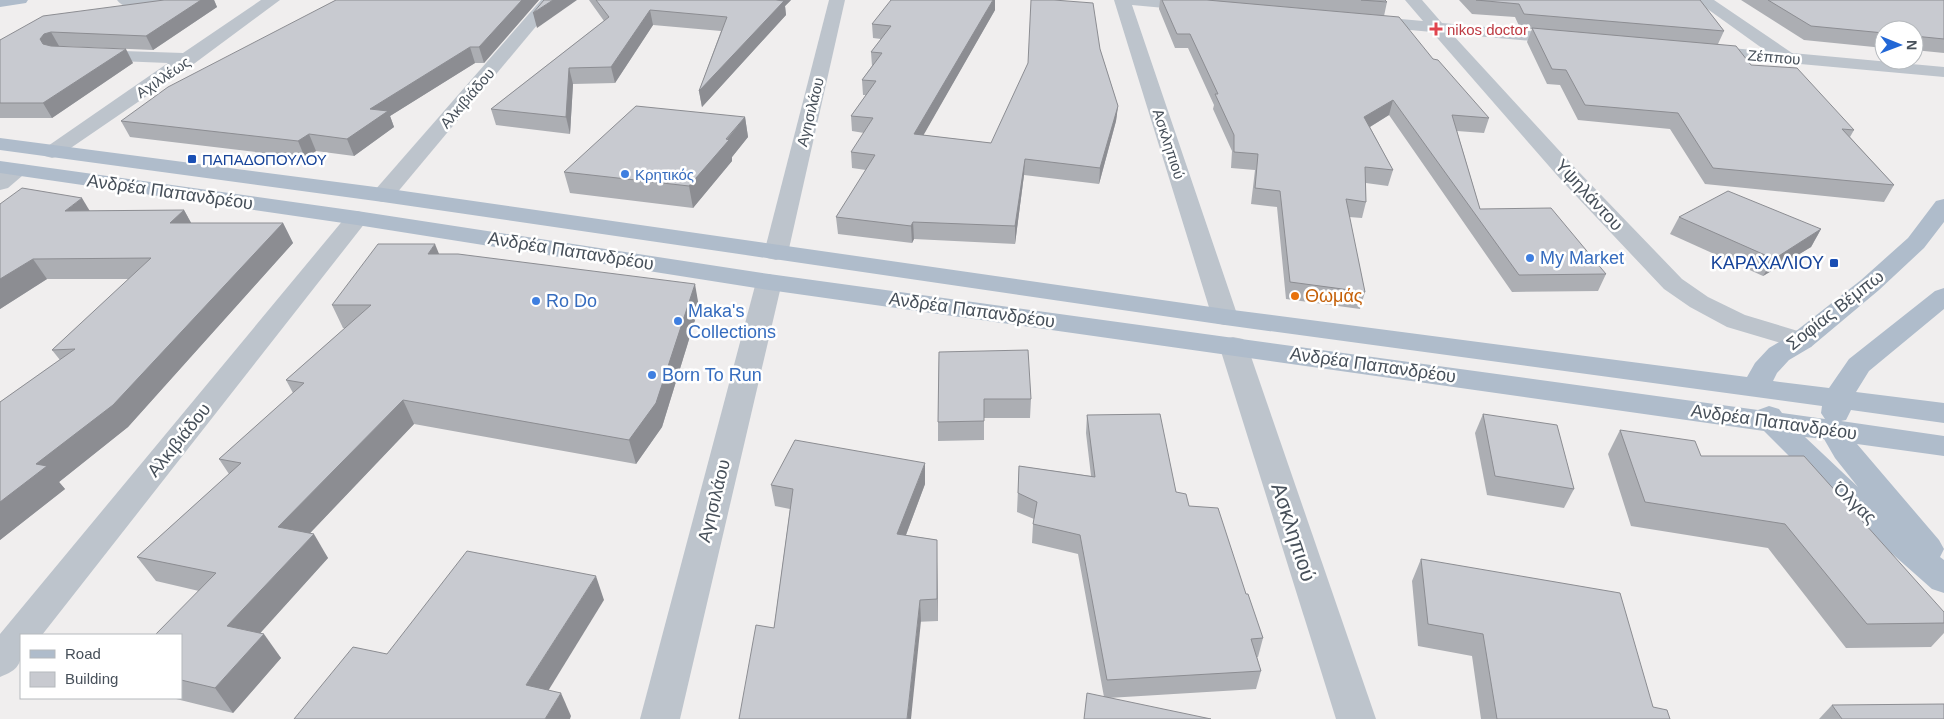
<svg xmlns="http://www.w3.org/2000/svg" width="1944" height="719" font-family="Arial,sans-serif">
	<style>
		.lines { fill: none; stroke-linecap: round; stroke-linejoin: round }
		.minor { fill: #bdc4cc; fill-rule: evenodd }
		.major { fill: #afbccb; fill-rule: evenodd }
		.wall { fill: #acaeb3 }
		.shaded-wall { fill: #8c8d92 }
		.building { fill: #c8cad0; stroke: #8c8d92 }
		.health-dot { fill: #e0444e; stroke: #fff; stroke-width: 2 }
		.transit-dot { fill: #1a4fb4; stroke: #fff; stroke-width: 2 }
		.shop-dot { fill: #3f7fe0; stroke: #fff; stroke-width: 2 }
		.food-dot { fill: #e8710a; stroke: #fff; stroke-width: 2 }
		.labels { text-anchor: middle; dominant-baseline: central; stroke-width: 5; stroke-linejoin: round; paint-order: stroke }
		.far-health-label { font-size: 15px; fill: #be3a42; stroke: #fff; text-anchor: start }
		.far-street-label { font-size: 15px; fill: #47505a; stroke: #fff }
		.far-transit-label { font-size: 15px; fill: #164399; stroke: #fff; text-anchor: start }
		.far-shop-label { font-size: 15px; fill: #366cbe; stroke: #fff; text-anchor: start }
		.street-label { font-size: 18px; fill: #47505a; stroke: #fff }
		.shop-label { font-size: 18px; fill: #366cbe; stroke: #fff; text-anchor: start }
		.transit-label { font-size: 18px; fill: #164399; stroke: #fff; text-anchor: end }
		.food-label { font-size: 18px; fill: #c56008; stroke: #fff; text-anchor: start }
		.near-street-label { font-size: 21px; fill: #47505a; stroke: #fff }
	</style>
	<rect width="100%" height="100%" fill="#f0eeee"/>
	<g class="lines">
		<g class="minor">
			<path d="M117,0H197L195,3L189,5C171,7 128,16 117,0Z"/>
			<polygon points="261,0 280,0 195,63 59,156 52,158 45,156 42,152 45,148 168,63 93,60 87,59 84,55 87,51 93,50 183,53"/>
			<polygon points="541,0 558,0 391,200 383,202 375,200 372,195 375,190"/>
			<polygon points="829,0 845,0 788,253 785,258 776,260 767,258 764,253"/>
			<polygon points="1114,0 1183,0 1203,3 1205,6 1203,9 1197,11 1132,5 1238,317 1234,323 1225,325 1216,323 1212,317"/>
			<polygon points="1405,0 1422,0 1442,23 1572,35 1575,39 1572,43 1566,44 1452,34 1578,171 1682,279 1708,297 1745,315 1811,335 1814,341 1811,347 1801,349 1727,327 1690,307 1664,289 1562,181 1432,32 1367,26 1361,25 1359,21 1361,17 1367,16 1423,21"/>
			<polygon points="1695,0 1714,0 1792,53 1944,67 1944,77 1700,55 1697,51 1700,47 1706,46 1766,51"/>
			<polygon points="18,164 26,165 29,170 8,188 0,190 0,173 10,165"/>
			<path d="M357,211L365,213L368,218L365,223L42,635H21C21,658 25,668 0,677V634L349,213Z"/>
			<polygon points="769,274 778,277 782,282 680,719 640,719 756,282 760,277"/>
			<polygon points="1233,337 1243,339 1247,345 1376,719 1336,719 1219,345 1223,339"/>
		</g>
		<g class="major">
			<polygon points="0,0 28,0 26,3 0,7"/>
			<path d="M0,138L383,188L1225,309L1747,377L1755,363L1769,348L1791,335L1861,280L1908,238L1936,201L1944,199V222L1924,248L1879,290L1811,347L1789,360L1777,373L1773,381L1829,388L1849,359L1935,291L1944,288V309L1869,371L1856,392L1944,403V423L1851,410L1846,420L1841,421L1944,436V456L1857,444L1939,540L1944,549L1940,557L1944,560V593L1932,589L1844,511L1764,431L769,290L357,225L0,173V161L357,211L769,274L1758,410L1769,406L1779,409L1782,413L1825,419L1821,413L1822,406L1225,325L383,202L0,150ZM1805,437L1824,439L1835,458L1858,487Z"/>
		</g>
	</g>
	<g class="wall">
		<polygon points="164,0 214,0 217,7 153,50 59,46 133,63 52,118 0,118 0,40"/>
		<polygon points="336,0 539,0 484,63 475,63 390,116 394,127 354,156 316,151 305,158 130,137 121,121"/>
		<polygon points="589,0 791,0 785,6 786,15 702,107 699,91 721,31 653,25 615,83 573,84 570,134 496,125 491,109 604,21"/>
		<polygon points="1160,0 1385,0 1387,2 1384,16 1433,59 1489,118 1484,133 1457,131 1480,209 1606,274 1598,291 1512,292 1389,115 1370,127 1393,170 1388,186 1366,183 1366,202 1362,218 1349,217 1365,292 1360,309 1286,299 1277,207 1251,204 1255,170 1231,168 1232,151 1213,109 1214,105 1188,48 1175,48 1159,9"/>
		<polygon points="1459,0 1700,0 1724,31 1718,44 1854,130 1850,137 1894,185 1884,202 1705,184 1670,129 1578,120 1560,85 1547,84 1527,42 1532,29 1520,28 1515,17 1472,14"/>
		<polygon points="1741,0 1944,0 1944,53 1914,50 1914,30 1884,30 1884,48 1804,40"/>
		<polygon points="995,10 923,135 991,143 1100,49 1118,106 1116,121 1099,184 1024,175 1015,244 914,239 912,243 838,234 836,217 866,170 852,168 851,152 864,133 852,131 851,116 866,95 863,95 862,80 872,66 871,52 881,39 873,38 872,24"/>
		<polygon points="745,117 748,137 732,157 732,161 693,208 570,193 564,172"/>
		<polygon points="0,204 90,211 184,210 191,223 283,223 293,243 128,427 59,482 65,489 0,540 0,402 60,360 52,350 129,279 47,279 0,309"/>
		<polygon points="1679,217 1821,229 1811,247 1763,276 1670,234"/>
		<polygon points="439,254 699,307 662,427 636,464 414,424 310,533 328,558 260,633 281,658 233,713 172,698 181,698 181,635 199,591 156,581 137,557 229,474 219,459 293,393 286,380 345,328 343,328 332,305"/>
		<polygon points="939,352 1031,399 1030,418 984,418 984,440 938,441 938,422"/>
		<polygon points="1483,414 1574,489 1564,508 1487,495 1475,433"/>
		<polygon points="1087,415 1176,492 1189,506 1246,594 1263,638 1258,657 1257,657 1261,671 1256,689 1108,698 1104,697 1078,554 1032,543 1033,524 1034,519 1017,512 1019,466 1091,476 1086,433"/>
		<polygon points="1620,430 1701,456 1944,612 1944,633 1931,647 1846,648 1768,548 1631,526 1608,454"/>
		<polygon points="925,484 906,535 937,540 938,621 774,628 790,509 775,506 771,485"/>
		<polygon points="1421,559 1653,707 1670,719 1481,719 1472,656 1418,646 1412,581"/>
		<polygon points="1832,705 1944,719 1819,719"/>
	</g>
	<g class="shaded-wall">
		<polygon points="201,0 214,0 217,7 153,50 146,36"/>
		<polygon points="522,0 539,0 484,63 479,47"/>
		<polygon points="553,0 577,0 537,28 533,13"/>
		<polygon points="776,0 791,0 785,6 786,15 702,107 699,91"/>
		<polygon points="993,0 995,0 995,10 915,150 914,134"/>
		<polygon points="650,10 653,25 615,83 611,67"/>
		<polygon points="51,32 59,46 48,53 40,39 44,34"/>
		<polygon points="470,47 475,63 390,116 394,127 354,156 347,139 370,109"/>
		<polygon points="126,49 133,63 52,118 43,103"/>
		<polygon points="569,68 573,84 570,134 566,117"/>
		<polygon points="1393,100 1389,115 1360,133 1364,117"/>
		<polygon points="1118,106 1116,121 1099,184 1100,168"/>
		<polygon points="745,117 748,137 732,157 732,161 693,208 689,186"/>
		<polygon points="309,134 316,151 305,158 298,141"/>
		<polygon points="1025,159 1024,175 1015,244 1015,226"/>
		<polygon points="82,198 94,218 65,211"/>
		<polygon points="184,210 195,230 170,223"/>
		<polygon points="913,222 914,239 912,243 911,226"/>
		<polygon points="283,223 293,243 128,427 59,482 65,489 0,540 0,502 36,464"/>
		<polygon points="1821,229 1811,247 1763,276 1774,259"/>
		<polygon points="435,244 444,266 428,254"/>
		<polygon points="33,259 47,279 0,309 0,279"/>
		<polygon points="695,284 699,307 662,427 636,464 629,440"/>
		<polygon points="403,400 414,424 293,551 278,527"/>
		<polygon points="925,463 925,484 898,556 897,534"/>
		<polygon points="314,534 328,558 245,650 227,626"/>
		<polygon points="937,540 937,562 938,621 937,599"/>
		<polygon points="596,576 604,600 537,709 526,685"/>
		<polygon points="920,600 921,621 911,719 907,719"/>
		<polygon points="264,634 281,658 233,713 215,688"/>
		<polygon points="561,693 571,716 570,719 545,719"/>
	</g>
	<g class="building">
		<polygon points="164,0 201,0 146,36 51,32 44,34 40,39 43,44 51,46 126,49 43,103 0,103 0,40 43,16"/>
		<polygon points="336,0 522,0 479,47 470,47 370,109 388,111 347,139 309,134 298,141 121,121 168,87"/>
		<polygon points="544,0 553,0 533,13"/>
		<polygon points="596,0 776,0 784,1 699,91 727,17 650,10 611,67 569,68 566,117 491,109 609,17"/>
		<polygon points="891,0 993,0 914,134 991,143 1028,63 1031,0 1054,0 1093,3 1100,49 1118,106 1100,168 1025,159 1015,226 913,222 911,226 836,217 875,155 851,152 873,118 851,116 876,81 862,80 882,53 871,52 891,26 872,24"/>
		<polygon points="1162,0 1207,0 1399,17 1433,59 1438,60 1489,118 1452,115 1480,209 1551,208 1606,274 1519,275 1393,100 1364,117 1393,170 1365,167 1366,202 1346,199 1365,292 1290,282 1280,191 1255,188 1258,154 1234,152 1234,135 1215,94 1218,94 1190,34 1177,34"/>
		<polygon points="1361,0 1385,0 1387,2"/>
		<polygon points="1476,0 1700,0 1724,31 1524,14 1519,4"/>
		<polygon points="1768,0 1944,0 1944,39 1914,36 1914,30 1884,30 1884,33 1811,26"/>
		<polygon points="1532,28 1736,46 1751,65 1797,68 1854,130 1842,129 1894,185 1713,168 1678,113 1585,105 1566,70 1552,69"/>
		<polygon points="636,106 745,117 726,139 729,140 689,186 564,172"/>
		<polygon points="22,188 82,198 65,211 184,210 170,223 283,223 113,405 36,464 47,466 0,502 0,402 75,349 52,350 151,258 33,259 0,279 0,204"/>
		<polygon points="1728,191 1821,229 1774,259 1679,217"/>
		<polygon points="378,244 435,244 428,254 458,254 695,284 656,403 629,440 403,400 278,527 314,534 227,626 264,634 215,688 181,680 181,635 155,635 216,573 137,557 241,463 219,459 304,383 286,380 371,305 332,305"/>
		<polygon points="1028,350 1031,399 984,399 984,421 938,422 939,352"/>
		<polygon points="1160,414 1176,492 1186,494 1189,506 1218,508 1246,594 1248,594 1263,638 1251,639 1261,671 1107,680 1080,535 1033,524 1037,502 1018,493 1019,466 1095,477 1087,415"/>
		<polygon points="1483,414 1557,425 1574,489 1495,476"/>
		<polygon points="1620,430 1695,441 1701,456 1804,456 1944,612 1944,623 1867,624 1785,524 1645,502"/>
		<polygon points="795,440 925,463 897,534 937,540 937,599 920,600 907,719 739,719 756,625 774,628 793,489 771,485"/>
		<polygon points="467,551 596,576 526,685 561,693 545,719 294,719 353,647 387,654"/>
		<polygon points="1421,559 1620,593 1653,707 1667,710 1670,719 1497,719 1483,634 1428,624"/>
		<polygon points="1087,693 1211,719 1084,719"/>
		<polygon points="1944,704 1944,719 1842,719 1832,705"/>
	</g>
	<path class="health-dot" d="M1433.5 21.5h5v5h5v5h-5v5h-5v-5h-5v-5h5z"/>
	<g class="transit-dot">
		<rect x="187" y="154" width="10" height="10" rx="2.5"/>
		<rect x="1829" y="258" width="10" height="10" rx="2.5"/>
	</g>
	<g class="shop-dot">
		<circle cx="625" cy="174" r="5"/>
		<circle cx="1530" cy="258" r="5"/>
		<circle cx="536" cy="301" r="5"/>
		<circle cx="678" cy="321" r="5"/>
		<circle cx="652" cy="375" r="5"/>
	</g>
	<circle class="food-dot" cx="1295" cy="296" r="5"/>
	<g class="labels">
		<g class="far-health-label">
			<text x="1447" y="29">nikos doctor</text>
		</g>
		<g class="far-street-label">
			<text transform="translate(1774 57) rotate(5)">Ζέππου</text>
			<text transform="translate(163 77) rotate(-34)">Αχιλλέως</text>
			<text transform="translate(467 98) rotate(-49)">Αλκιβιάδου</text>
			<text transform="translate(810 112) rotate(-76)">Αγησιλάου</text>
			<text transform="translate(1169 144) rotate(72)">Ασκληπιού</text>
		</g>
		<g class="far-transit-label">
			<text x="202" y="159">ΠΑΠΑΔΟΠΟΥΛΟΥ</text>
		</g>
		<g class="far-shop-label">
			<text x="635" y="174">Κρητικός</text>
		</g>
		<g class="street-label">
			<text transform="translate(170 192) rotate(8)">Ανδρέα Παπανδρέου</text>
			<text transform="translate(1589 195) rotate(47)">Υψηλάντου</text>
			<text transform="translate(571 251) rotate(9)">Ανδρέα Παπανδρέου</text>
			<text transform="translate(972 310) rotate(8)">Ανδρέα Παπανδρέου</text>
			<text transform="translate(1835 310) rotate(-38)">Σοφίας Βέμπω</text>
			<text transform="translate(1373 365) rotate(8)">Ανδρέα Παπανδρέου</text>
			<text transform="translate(1774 422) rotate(8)">Ανδρέα Παπανδρέου</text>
			<text transform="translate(179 440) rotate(-51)">Αλκιβιάδου</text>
			<text transform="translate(714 501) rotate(-76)">Αγησιλάου</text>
			<text transform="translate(1855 503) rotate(43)">Όλγας</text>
		</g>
		<g class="shop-label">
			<text x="1540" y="258">My Market</text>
			<text x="546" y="301">Ro Do</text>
			<text x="688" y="311">Maka's<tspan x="688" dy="21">Collections</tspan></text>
			<text x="662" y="375">Born To Run</text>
		</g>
		<g class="transit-label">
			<text x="1824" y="263">ΚΑΡΑΧΑΛΙΟΥ</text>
		</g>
		<g class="food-label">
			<text x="1305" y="296">Θωμάς</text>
		</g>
		<g class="near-street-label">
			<text transform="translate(1294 532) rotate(72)">Ασκληπιού</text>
		</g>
	</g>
	<rect x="20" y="634" width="162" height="65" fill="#ffffff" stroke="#b5b9bd"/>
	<rect x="30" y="650" width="25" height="8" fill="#afbccb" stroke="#b5b9bd"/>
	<text x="65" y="659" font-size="15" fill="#47505a">Road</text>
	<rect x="30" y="672" width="25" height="15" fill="#c8cad0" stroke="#b5b9bd"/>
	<text x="65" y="684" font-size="15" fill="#47505a">Building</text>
	<g transform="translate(1899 45) rotate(91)"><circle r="24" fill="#ffffff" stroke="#b5b9bd"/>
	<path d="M0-4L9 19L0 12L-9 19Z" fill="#2267d6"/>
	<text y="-8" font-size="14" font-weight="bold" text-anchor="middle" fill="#47505a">N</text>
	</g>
</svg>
